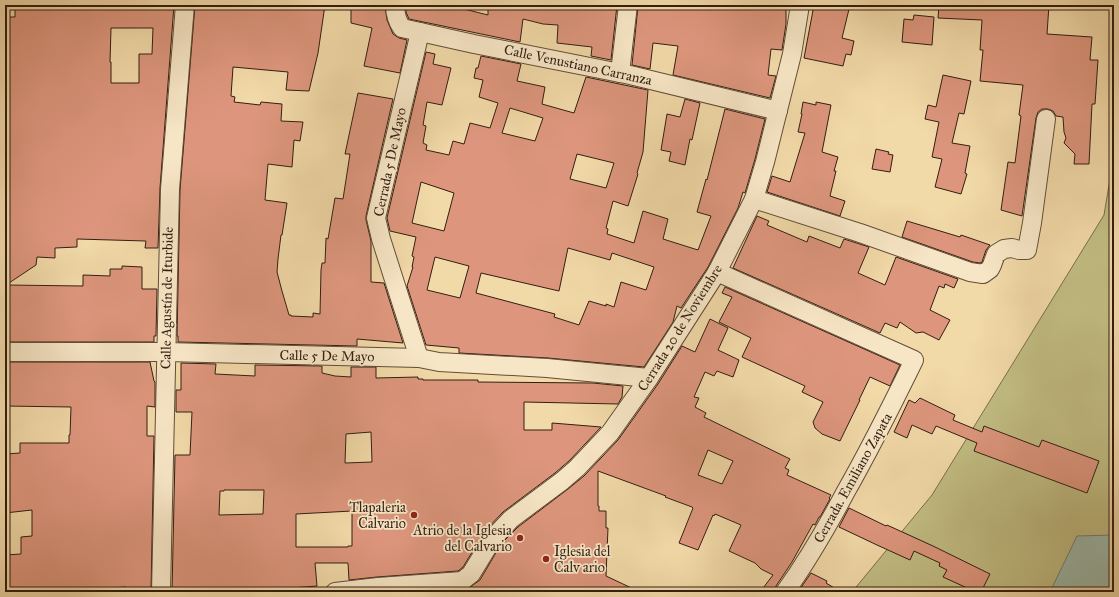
<svg xmlns="http://www.w3.org/2000/svg" width="1119" height="597" font-family="'IM FELL Great Primer',serif">
	<style>
		.green { fill: #c1bd83; stroke: #7a6e4a }
		.water { fill: #9cbaad; stroke: #727c6f }
		.building { fill: #dd967d; stroke: #321e12; fill-rule: evenodd }
		.lines { fill: none; stroke-linecap: round; stroke-linejoin: round }
		.street-casing { stroke: #624d38; stroke-width: 20 }
		.street { stroke: #f7e6c6; stroke-width: 18 }
		.poi-dot { fill: #8f2418; stroke: #f7e6c6; stroke-width: 1.5 }
		.labels { text-anchor: middle; dominant-baseline: central; stroke-width: 3.5; stroke-linejoin: round; paint-order: stroke }
		.street-label { font-size: 14px; fill: #321e12; stroke: #f7e6c6 }
		.poi-label { font-size: 14px; fill: #321e12; stroke: #f7e6c6; text-anchor: end }
	</style>
	<rect width="100%" height="100%" fill="#f2d9a8"/>
	<filter id="stains"><feTurbulence type="fractalNoise" baseFrequency=".005" numOctaves="4"/><feColorMatrix values="0 0 0 0 .2 0 0 0 0 .09 0 0 0 0 .02 0 0 0 .5 -.17"/></filter>
	<radialGradient id="worn" r=".72"><stop offset=".6" stop-color="#630" stop-opacity="0"/><stop offset="1" stop-color="#630" stop-opacity=".3"/></radialGradient>
	<polygon class="green" points="1114,155 1114,592 852,592 932,495 1104,215"/>
	<polygon class="water" points="1114,535 1114,592 1050,592 1077,536"/>
	<g class="building">
		<path d="M15,5H174L160,188L158,248H145L146,241L77,239V247L55,248V258L37,257L36,265L6,285L83,286V275L110,276V269H122V266L142,267V289H157L156,336H154V342H5V17H15ZM111,28H153L152,54H139V83H111V62H110Z"/>
		<polygon points="195,5 325,5 318,53 309,91 286,90 288,72 233,67 231,96 235,97 234,102 260,105 261,102 282,104 281,121 303,122 300,141 294,140 292,167 268,164 265,200 287,203 282,235 281,235 278,259 277,272 282,291 289,315 291,315 291,316 313,317 313,313 320,314 321,270 322,263 325,263 326,238 328,239 335,198 343,199 350,154 345,154 358,93 393,99 366,216 366,220 371,241 371,282 384,283 403,343 357,339 357,346 178,342 178,336 177,336 180,190"/>
		<polygon points="351,5 385,5 387,20 393,34 399,38 407,40 400,73 364,66 372,28 351,23"/>
		<polygon points="406,5 457,5 456,7 488,15 488,5 617,5 611,60 591,56 592,47 557,43 558,25 543,24 523,19 520,42 409,19 406,12"/>
		<polygon points="658,5 786,5 786,24 782,50 771,49 768,75 776,76 770,98 673,75 678,46 653,43 650,69 632,65 638,6 657,8"/>
		<polygon points="814,5 850,5 842,38 854,41 851,55 846,54 843,66 804,58"/>
		<polygon points="939,5 1049,5 1047,34 1092,37 1090,60 1098,60 1095,104 1092,104 1089,164 1074,164 1075,154 1064,143 1066,138 1064,132 1063,117 1056,116 1053,111 1048,109 1042,109 1038,112 1036,118 1022,216 1001,210 1008,162 1015,163 1021,116 1019,115 1023,85 980,81 983,50 980,50 982,20 938,18"/>
		<polygon points="914,15 934,17 932,45 902,42 904,19 913,20"/>
		<path d="M426,52L435,54L433,64L451,68L442,105L427,102L423,125L426,126L423,143L427,145L426,150L449,155L453,141L464,144L470,123L490,128L498,103L479,97L483,80L474,78L476,68H478L481,56L521,64L517,81L545,87L542,104L574,113L586,77L648,90L643,152L637,173L638,174L628,206L613,201L606,228L608,229L607,234L634,243L643,211L668,219L663,239L698,250L711,216L697,212L706,179L707,180L725,109L765,119L755,159L745,193L743,192L738,208L708,267L681,308L677,306L673,322L644,367L548,358L459,353V348L426,345L407,286L413,267H412L414,257L412,256L416,237L390,231L387,218ZM510,108L543,118L535,141L502,133ZM577,154L614,163L606,188L570,179ZM421,182L454,193L444,231L412,223ZM568,248L610,260L612,253L654,267L646,290L621,282L614,307L606,304V306L589,301L579,325L554,317L555,314L476,293L481,273L559,291ZM435,257L469,266L460,298L427,290Z"/>
		<polygon points="943,75 971,81 964,114 959,113 952,143 970,146 965,173 967,174 961,194 935,187 942,159 932,157 939,122 925,119 928,105 936,107"/>
		<polygon points="685,99 700,103 692,140 690,139 685,165 669,161 671,152 661,150 667,114 680,117"/>
		<polygon points="803,102 816,105 816,102 831,105 822,152 838,157 834,171 836,171 830,196 845,201 840,216 767,192 772,176 790,182 805,133 798,132 802,114 801,114"/>
		<polygon points="876,149 889,152 888,154 893,155 890,172 872,169"/>
		<polygon points="757,216 769,221 767,225 807,242 809,236 840,248 844,239 869,247 858,273 885,285 896,257 958,279 954,288 945,284 944,288 939,286 930,310 950,320 939,340 923,332 916,333 900,322 897,328 885,323 880,333 733,268"/>
		<polygon points="907,221 960,237 961,235 990,245 986,250 982,262 980,263 973,262 902,237"/>
		<polygon points="725,287 900,365 890,386 870,377 859,400 860,400 840,441 822,434 815,428 813,422 823,402 802,392 805,386 742,357 751,338 719,322 732,297 722,293"/>
		<path d="M710,319L728,328L718,350L739,360L733,377L717,371L714,376L705,372L694,397L699,398L695,407L706,413L704,417L790,459L785,468L789,470L787,475L831,495L829,498L830,499L820,517H819L815,525L813,524L792,562L776,586L775,592H760L773,575L761,569L755,563L729,551L741,525L715,514L714,516L713,515L698,550L679,543L693,508L692,507L665,497L666,496L598,471V506H599V511H606V528H608L606,576L640,592H466V590L480,580L501,544L518,527L568,489L584,476L618,440L658,384L682,346L695,352ZM708,450L733,461L722,484L698,475Z"/>
		<polygon points="5,362 150,362 154,381 155,382 155,407 147,406 147,436 154,436 151,592 127,592 126,587 97,589 97,592 72,592 71,590 51,591 51,590 28,592 8,592 8,578 5,578 5,555 21,554 21,537 32,536 32,510 5,513 5,454 20,453 20,443 69,443 69,435 70,435 71,407 5,406"/>
		<path d="M181,363L216,364L215,374L255,376V365L322,366V373L335,376L351,377V367H376V378L418,377V379H423V380H478V382L593,383L623,386L622,397L618,404L524,402V430H552V423L601,427L570,460L555,473L503,512L485,531L463,567L458,571L377,577L349,580L348,563H315L317,586L292,588V590L280,592H240L239,588L190,592H172L175,455H190L192,412H176V390H181ZM371,432L372,462L345,463L346,434ZM224,490H264L263,514L219,515L220,491H224ZM352,511V546H348V547H296V514Z"/>
		<polygon points="920,398 955,415 953,420 982,432 984,426 1039,447 1042,440 1099,461 1087,493 974,451 977,443 936,426 932,434 912,425 907,438 894,432 909,400 915,403"/>
		<polygon points="849,508 886,526 887,525 933,546 990,574 981,592 976,592 943,577 947,570 939,566 940,563 914,551 910,560 877,545 839,527"/>
		<polygon points="811,573 827,581 826,583 841,592 798,592"/>
	</g>
	<g class="lines">
		<defs>
			<g id="street">
				<path d="M395,5C395,13 397,21 402,28L474,44L630,75L778,111"/>
				<polyline points="620,73 628,5"/>
				<polyline points="754,199 860,233 970,272 983,274 990,269 992,265 996,254 1004,249 1012,248 1019,250 1027,250 1032,223 1046,119"/>
				<path d="M717,272L914,360C892,405 870,449 845,493C827,527 808,560 785,592"/>
				<polyline points="5,352 166,352 419,358 439,362 547,368 649,378"/>
				<polyline points="419,358 381,239 376,218 420,32"/>
				<polyline points="462,581 471,574 493,538 511,519 562,481 577,468 610,433 649,378 717,272 754,199 765,162 792,54 800,5"/>
				<polyline points="161,592 170,189 185,5"/>
				<polyline points="335,592 378,587 462,581"/>
			</g>
		</defs>
		<use href="#street" class="street-casing"/>
		<use href="#street" class="street"/>
	</g>
	<g class="poi-dot">
		<circle cx="414" cy="515" r="4"/>
		<circle cx="520" cy="538" r="4"/>
		<circle cx="546" cy="559" r="4"/>
	</g>
	<g class="labels">
		<g class="street-label">
			<text transform="translate(578 65) rotate(12)">Calle Venustiano Carranza</text>
			<text transform="translate(390 162) rotate(-78)">Cerrada 5 De Mayo</text>
			<text transform="translate(167 298) rotate(-89)">Calle Agustín de Iturbide</text>
			<text transform="translate(680 328) rotate(-58)">Cerrada 20 de Noviembre</text>
			<text transform="translate(327 356) rotate(1)">Calle 5 De Mayo</text>
			<text transform="translate(853 478) rotate(-61)">Cerrada. Emiliano Zapata</text>
		</g>
		<g class="poi-label">
			<text x="406" y="507">Tlapaleria<tspan x="406" dy="16">Calvario</tspan></text>
			<text x="512" y="530">Atrio de la Iglesia<tspan x="512" dy="16">del Calvario</tspan></text>
			<text x="554" y="551" text-anchor="start">Iglesia del<tspan x="554" dy="16">Calv ario</tspan></text>
		</g>
	</g>
	<rect width="1119" height="597" fill="none" stroke="#f2d9a8" stroke-width="20"/>
	<rect x="6" y="6" width="1107" height="585" fill="none" stroke="#321e12" stroke-width="2"/>
	<rect x="10" y="10" width="1099" height="577" fill="none" stroke="#321e12"/>
	<rect width="100%" height="100%" filter="url(#stains)"/>
	<rect width="100%" height="100%" fill="url(#worn)"/>
</svg>
